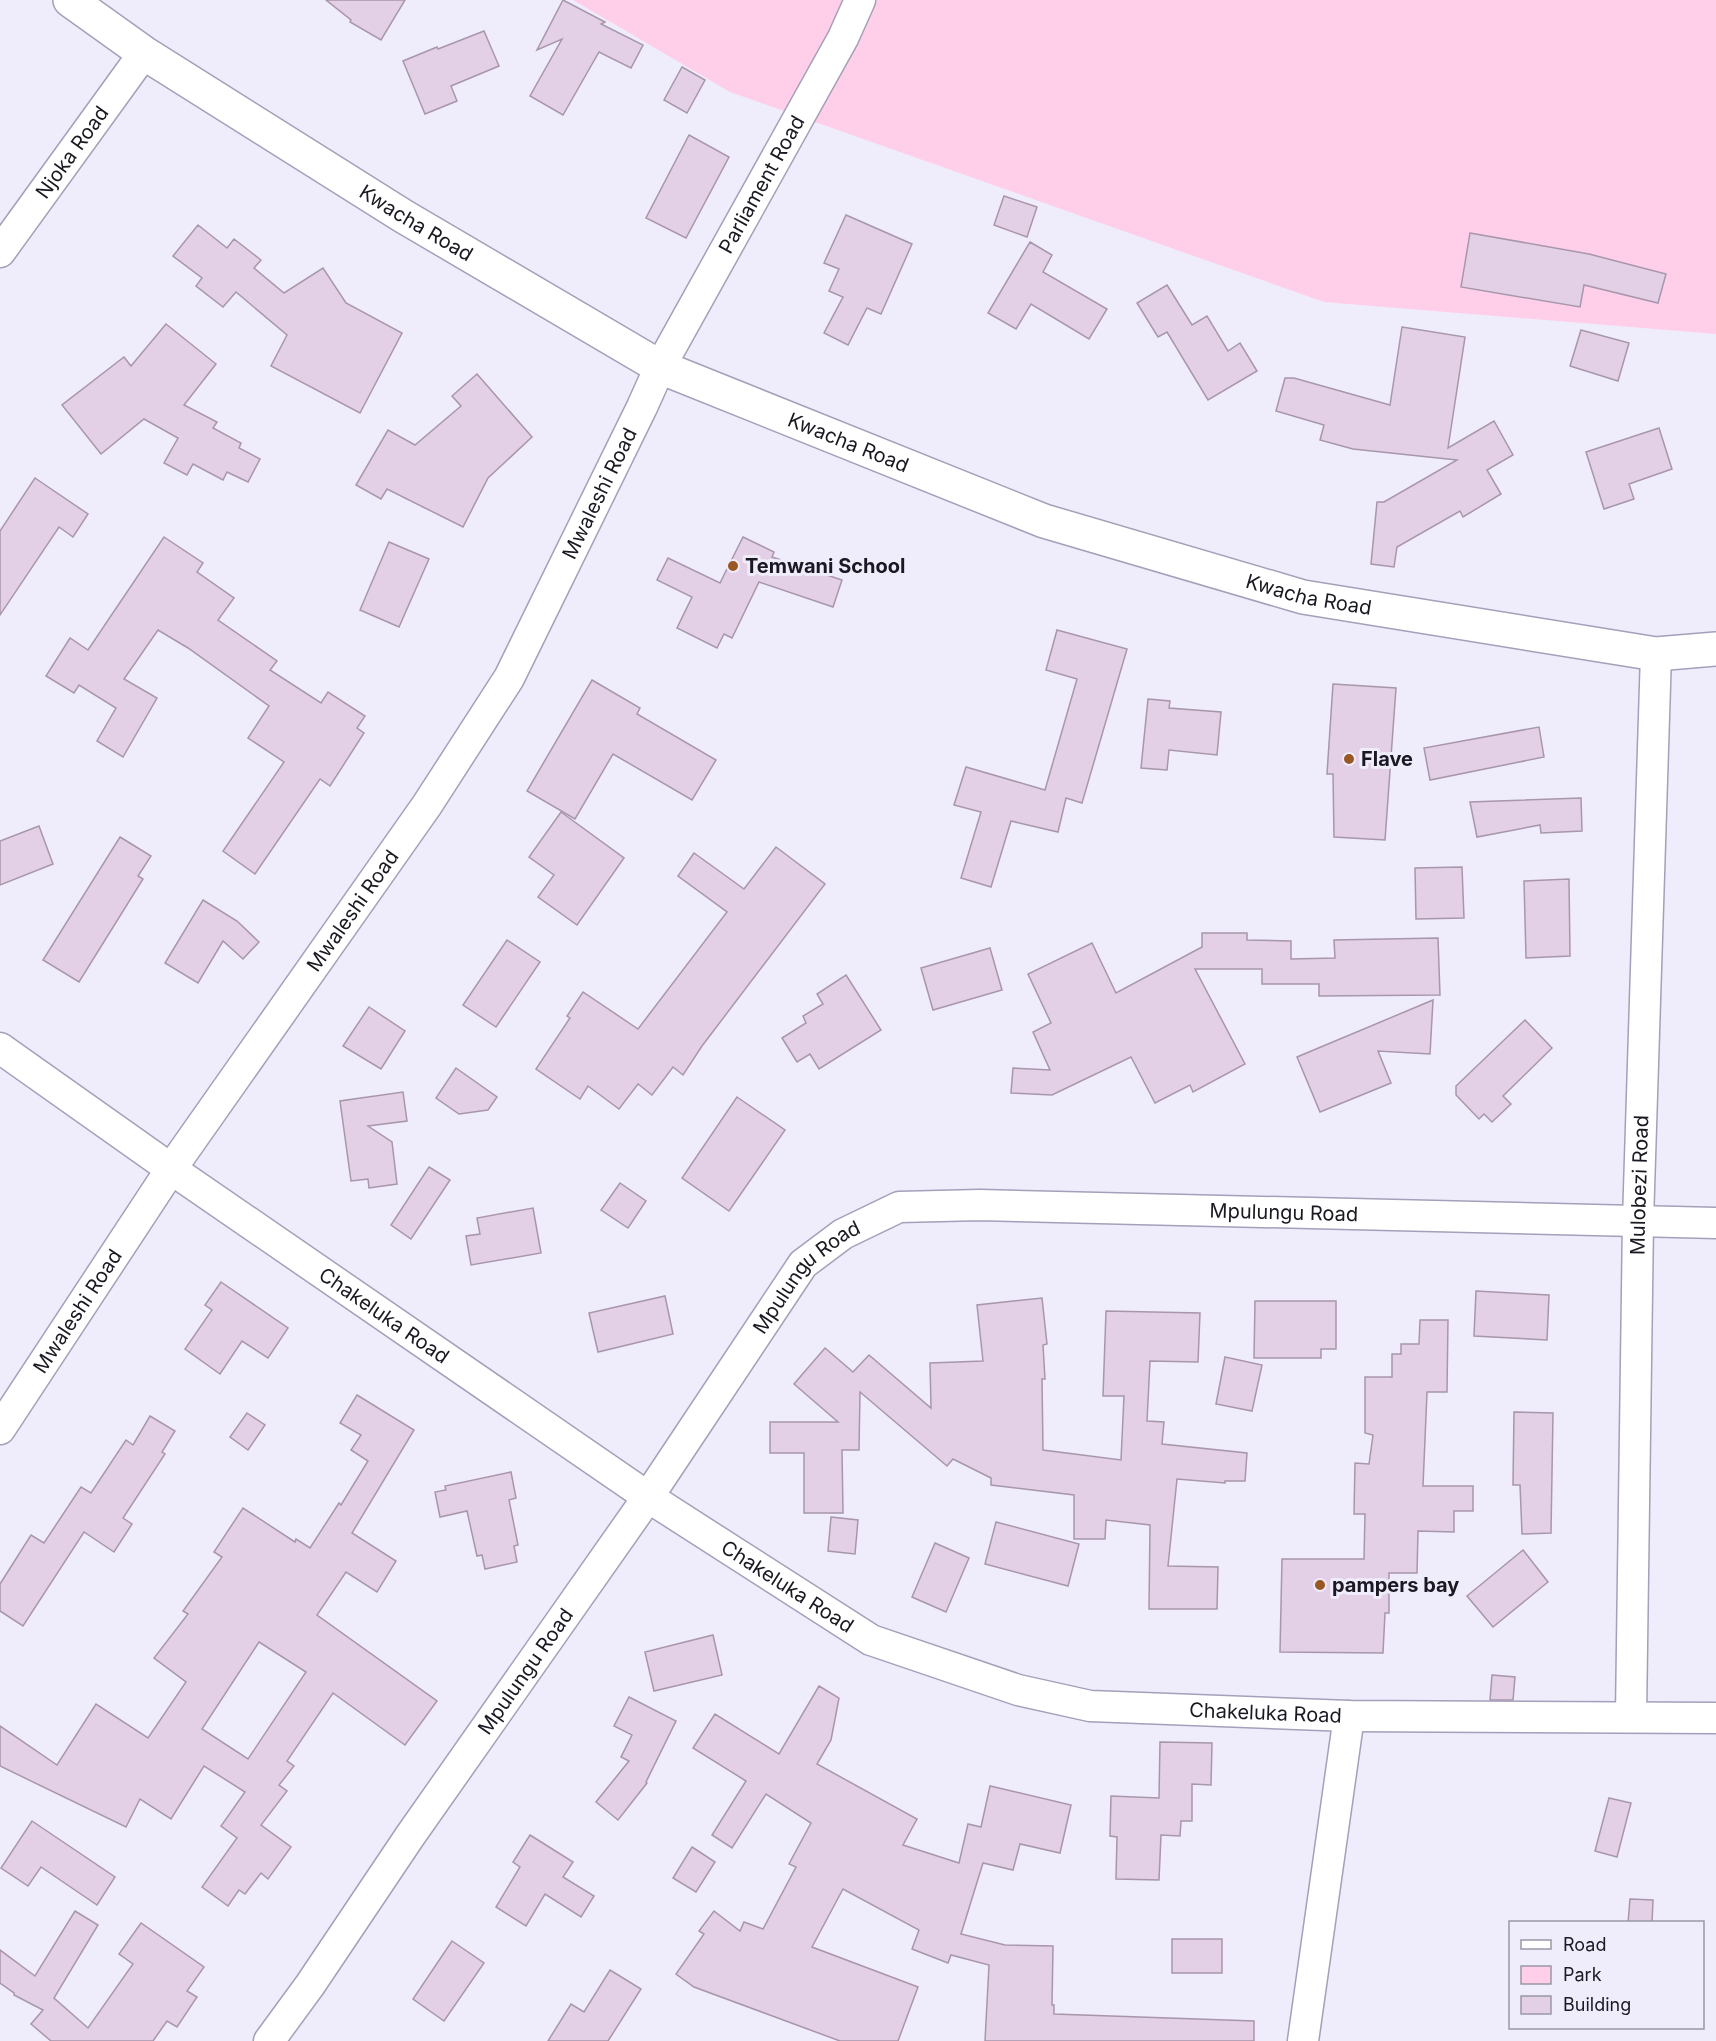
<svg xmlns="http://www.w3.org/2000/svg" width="1716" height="2041" font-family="Inter,sans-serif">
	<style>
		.green { fill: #ffcfea }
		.building { fill: #e3d0e7; stroke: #a896ac; stroke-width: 1.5; fill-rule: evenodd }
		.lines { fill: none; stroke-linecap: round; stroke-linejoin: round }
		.street-casing { stroke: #a59fb9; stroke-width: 33 }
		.secondary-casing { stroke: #a59fb9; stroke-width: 36 }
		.street { stroke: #fff; stroke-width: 30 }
		.secondary { stroke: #fff; stroke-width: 33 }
		.poi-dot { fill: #995724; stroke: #efecfc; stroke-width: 2 }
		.labels { text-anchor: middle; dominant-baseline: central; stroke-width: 6; stroke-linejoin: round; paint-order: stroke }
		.street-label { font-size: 20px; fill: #1b1822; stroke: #efecfc }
		.poi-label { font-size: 20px; font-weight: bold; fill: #1b1822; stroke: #efecfc; text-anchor: start }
	</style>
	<rect width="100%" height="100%" fill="#efecfc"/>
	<polygon class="green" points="573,0 1716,0 1716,334 1324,302 730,92"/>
	<g class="building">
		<polygon points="326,0 405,0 381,40 350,22 351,20"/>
		<polygon points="563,0 605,22 601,24 643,45 631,68 599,52 563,115 530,96 562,39 537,50"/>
		<polygon points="484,31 499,66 451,86 457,101 425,114 403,61 437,47 438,49"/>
		<polygon points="682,67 705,80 687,113 664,100"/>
		<polygon points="689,135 729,157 686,238 646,218"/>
		<polygon points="1004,196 1037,207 1027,237 994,225"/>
		<polygon points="846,215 912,244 881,314 867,308 848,345 824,333 843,297 829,291 839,269 824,263"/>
		<polygon points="198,225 227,248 234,239 261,260 254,268 284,293 323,268 346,303 402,333 360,413 271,366 287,335 236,292 223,307 196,286 202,278 173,256"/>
		<polygon points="1470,233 1589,254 1666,274 1658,303 1584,285 1580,307 1461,287"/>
		<polygon points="1030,242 1052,255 1043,272 1107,309 1089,339 1031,304 1016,329 988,313"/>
		<polygon points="1167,285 1192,325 1207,316 1228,351 1240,343 1257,371 1208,400 1167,332 1158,337 1137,303"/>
		<polygon points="166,324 216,364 184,405 217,422 213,428 241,443 239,448 260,459 248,482 227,472 223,480 193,464 187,475 164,463 178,438 144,419 101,454 62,405 124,357 131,366"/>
		<polygon points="1402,327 1465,337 1448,448 1494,421 1513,455 1487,470 1501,494 1463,517 1460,511 1397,547 1394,567 1371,564 1377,502 1384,502 1457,460 1353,449 1320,440 1324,425 1276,411 1285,378 1294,378 1390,405"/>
		<polygon points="1581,330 1629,343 1618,381 1570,366"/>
		<polygon points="477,374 532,437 488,478 463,527 387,489 381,499 356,485 388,430 415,445 461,406 452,396"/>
		<polygon points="1659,428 1672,469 1629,484 1634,499 1604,509 1586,452"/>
		<polygon points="35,478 88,514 73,537 59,527 0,615 0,531"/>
		<polygon points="164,537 203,563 197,572 234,598 218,620 277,661 270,670 321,703 328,692 365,716 357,728 364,733 330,786 320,779 255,874 223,851 284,762 248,738 269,706 188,648 158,630 124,679 157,698 123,757 97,741 116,708 79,685 74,693 46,676 70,638 88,650"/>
		<polygon points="743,537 774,552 772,557 842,580 833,607 759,582 732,638 724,634 717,648 677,628 692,597 657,580 668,558 720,583"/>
		<polygon points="389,542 429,559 399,627 360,610"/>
		<polygon points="1057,630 1127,649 1082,803 1066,798 1058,832 1011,821 991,887 961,878 981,812 954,805 966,767 1045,790 1077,679 1046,670"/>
		<polygon points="592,680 640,708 637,714 716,760 692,800 613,754 575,819 527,791"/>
		<polygon points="1333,684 1396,688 1385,840 1334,837 1333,774 1327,774"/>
		<polygon points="1148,699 1170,701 1169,708 1221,712 1217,755 1169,750 1167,770 1141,768"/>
		<polygon points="1539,727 1544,757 1430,780 1424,748"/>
		<polygon points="1581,798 1582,831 1541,833 1540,825 1477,837 1470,802"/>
		<polygon points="561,812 624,858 577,925 538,897 554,875 529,857"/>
		<polygon points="39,826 53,864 0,885 0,841"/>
		<polygon points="120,837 151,856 138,876 143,879 79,982 43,960"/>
		<polygon points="776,847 825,884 702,1046 683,1075 673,1067 652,1095 638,1084 619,1109 588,1086 580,1099 536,1069 570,1018 567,1016 583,992 638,1029 727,912 678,876 694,853 744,889"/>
		<polygon points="1462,867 1464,918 1416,919 1415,868"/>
		<polygon points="1569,879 1570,956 1526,958 1524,881"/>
		<polygon points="203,900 237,921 259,942 243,959 223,941 198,983 165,963"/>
		<polygon points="1202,933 1247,933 1247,940 1291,941 1291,959 1335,958 1334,940 1438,938 1440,995 1319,996 1319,984 1262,984 1262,969 1195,969 1245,1064 1193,1092 1190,1085 1155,1103 1131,1057 1052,1095 1011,1093 1013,1068 1050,1070 1033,1032 1051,1023 1028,974 1092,943 1116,993 1202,947"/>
		<polygon points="507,940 540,962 496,1027 463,1005"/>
		<polygon points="990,948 1002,990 933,1010 921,968"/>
		<polygon points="846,975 881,1030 819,1069 810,1054 797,1062 782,1038 806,1023 803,1016 823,1004 817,994"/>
		<polygon points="1433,1000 1430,1054 1378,1051 1391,1083 1320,1112 1297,1057"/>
		<polygon points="369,1007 405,1031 381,1069 343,1046"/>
		<polygon points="1525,1020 1552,1048 1503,1096 1511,1104 1492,1122 1484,1114 1479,1119 1456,1095 1456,1086"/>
		<polygon points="456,1068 497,1097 488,1110 459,1114 436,1098"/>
		<polygon points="403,1092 407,1121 368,1126 392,1142 397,1184 369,1188 368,1179 351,1181 340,1101"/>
		<polygon points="737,1097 785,1130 729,1211 682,1178"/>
		<polygon points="429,1167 450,1180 411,1239 391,1225"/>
		<polygon points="620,1183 646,1201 628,1228 601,1210"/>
		<polygon points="533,1208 541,1253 471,1265 466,1236 480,1234 477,1218"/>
		<polygon points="221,1282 288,1328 268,1358 242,1341 220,1374 185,1349 212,1310 205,1305"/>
		<polygon points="1476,1291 1549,1295 1547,1340 1474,1336"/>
		<polygon points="665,1296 673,1334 598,1352 589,1313"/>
		<polygon points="1042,1298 1047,1344 1043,1345 1045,1379 1042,1379 1043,1450 1121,1460 1124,1396 1103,1396 1106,1311 1200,1313 1198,1362 1150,1361 1147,1421 1164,1422 1162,1444 1247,1453 1245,1481 1225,1481 1225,1483 1177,1479 1168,1566 1218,1567 1217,1609 1149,1609 1150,1525 1106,1520 1105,1539 1074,1539 1074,1495 991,1485 991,1478 953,1459 947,1466 860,1392 859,1450 842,1450 843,1513 804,1513 804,1453 770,1453 770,1422 838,1422 794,1384 825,1348 853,1372 869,1355 931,1408 930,1363 983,1361 977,1305"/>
		<polygon points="1255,1301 1336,1301 1336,1349 1321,1349 1321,1358 1254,1358"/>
		<polygon points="1420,1320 1448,1320 1447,1392 1427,1392 1423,1486 1473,1486 1473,1511 1454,1511 1454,1532 1418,1531 1417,1573 1389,1573 1389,1613 1385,1613 1383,1653 1280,1652 1282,1559 1364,1559 1365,1514 1354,1514 1355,1463 1369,1464 1373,1435 1365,1433 1365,1377 1392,1377 1392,1354 1401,1354 1401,1344 1419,1344"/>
		<polygon points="1225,1357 1262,1365 1252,1411 1216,1404"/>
		<path d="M357,1395L414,1430L352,1533L396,1561L377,1592L346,1572L317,1615L437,1701L405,1745L333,1693L287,1761L294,1766L279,1785L287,1791L261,1825L291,1847L268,1879L261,1873L245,1894L239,1890L228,1906L202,1887L237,1838L221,1826L245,1792L204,1766L171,1819L140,1799L126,1827L0,1766V1726L57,1765L96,1704L148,1738L186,1682L154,1658L188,1614L183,1611L222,1557L214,1552L243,1508L295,1542L296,1539L310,1548L339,1503L341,1505L368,1461L351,1450L361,1435L340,1423ZM259,1642L306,1672L248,1759L202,1729Z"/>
		<polygon points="1514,1412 1553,1413 1551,1533 1522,1534 1520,1485 1513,1485"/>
		<polygon points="247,1413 265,1425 248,1450 230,1437"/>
		<polygon points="150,1416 175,1431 162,1452 165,1454 123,1518 132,1524 114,1552 84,1532 23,1626 0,1611 0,1584 31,1535 44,1543 81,1487 91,1493 126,1440 133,1445"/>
		<polygon points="511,1472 516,1498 509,1500 518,1545 514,1546 517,1562 485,1569 482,1555 477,1556 467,1511 440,1517 435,1492 446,1490 445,1486"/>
		<polygon points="831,1517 858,1520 855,1554 828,1551"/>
		<polygon points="996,1522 1079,1544 1068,1586 985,1564"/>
		<polygon points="935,1543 969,1558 946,1612 912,1597"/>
		<polygon points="1523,1550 1548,1582 1493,1627 1467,1596"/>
		<polygon points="713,1635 722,1675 654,1691 645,1652"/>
		<polygon points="1492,1675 1515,1677 1513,1700 1490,1700"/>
		<polygon points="819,1686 839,1698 831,1740 817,1764 917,1819 903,1845 959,1863 968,1824 981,1827 990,1786 1071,1805 1060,1853 1020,1844 1013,1870 983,1863 961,1934 1005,1945 1053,1946 1052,2005 1054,2005 1054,2014 1254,2021 1254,2041 985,2041 989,1965 951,1955 948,1963 912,1949 919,1930 843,1889 812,1947 918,1987 898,2041 840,2041 694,1987 676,1974 704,1934 699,1931 714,1911 740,1931 744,1922 763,1929 796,1867 789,1864 811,1823 766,1794 732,1848 712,1835 746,1781 693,1748 715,1714 779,1754"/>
		<polygon points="629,1697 676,1721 646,1782 647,1783 618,1820 596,1802 629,1761 621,1757 632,1735 614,1726"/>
		<polygon points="1160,1742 1212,1743 1211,1785 1192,1784 1192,1821 1181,1821 1180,1836 1161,1835 1159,1880 1116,1879 1117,1837 1110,1836 1111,1796 1159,1798"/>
		<polygon points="1609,1798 1631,1803 1617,1857 1595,1851"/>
		<polygon points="32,1821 115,1877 97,1905 41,1867 28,1886 1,1868"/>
		<polygon points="530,1835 573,1862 563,1877 594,1896 581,1917 545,1894 526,1926 496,1907 520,1867 513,1862"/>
		<polygon points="692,1847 715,1862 696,1892 673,1878"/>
		<polygon points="1630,1899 1653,1900 1652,1923 1628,1923"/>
		<polygon points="75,1911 98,1925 54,1998 88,2028 133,1964 119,1954 141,1923 204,1967 187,1991 197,1997 177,2027 167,2021 153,2041 51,2041 31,2024 43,2010 14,1995 14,1993 0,1983 0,1950 35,1976"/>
		<rect x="1172" y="1939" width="50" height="34"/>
		<polygon points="452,1941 484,1963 444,2021 413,1999"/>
		<polygon points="610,1970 641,1989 608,2041 548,2041 571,2004 584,2012"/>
	</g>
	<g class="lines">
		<defs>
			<g id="street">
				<path id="s1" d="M0,252L144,53"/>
				<path id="s2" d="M0,1048L171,1169L648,1497L871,1640L1018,1690L1090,1706L1349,1716L1716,1718"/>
				<path id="s3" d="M0,1429L171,1169L427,805L509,678L642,407L660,367L843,38L860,0"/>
				<path id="s4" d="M1631,1716L1638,1221L1656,654"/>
				<path id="s5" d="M269,2041L310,1985L410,1836L648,1497L803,1264L843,1234L899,1207L980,1205L1716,1223"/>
				<polyline points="1303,2041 1349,1716"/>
			</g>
			<g id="secondary">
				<path id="s6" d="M70,0L144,53L403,216L660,367L1044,521L1303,597L1656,654L1716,649"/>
			</g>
		</defs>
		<use href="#street" class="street-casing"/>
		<use href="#secondary" class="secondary-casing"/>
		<use href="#street" class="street"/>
		<use href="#secondary" class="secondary"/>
	</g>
	<g class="poi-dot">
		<circle cx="733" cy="566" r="6"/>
		<circle cx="1349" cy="759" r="6"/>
		<circle cx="1320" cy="1585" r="6"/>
	</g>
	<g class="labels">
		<g class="street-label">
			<text stroke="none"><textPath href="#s1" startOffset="123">Njoka Road</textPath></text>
			<text stroke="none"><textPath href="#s3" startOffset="1462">Parliament Road</textPath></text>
			<text stroke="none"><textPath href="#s6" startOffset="412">Kwacha Road</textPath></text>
			<text stroke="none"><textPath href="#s6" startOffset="898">Kwacha Road</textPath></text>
			<text stroke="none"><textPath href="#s3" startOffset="1113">Mwaleshi Road</textPath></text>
			<text stroke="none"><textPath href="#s6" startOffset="1384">Kwacha Road</textPath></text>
			<text stroke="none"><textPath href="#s3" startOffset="627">Mwaleshi Road</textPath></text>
			<text stroke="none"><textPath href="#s4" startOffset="531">Mulobezi Road</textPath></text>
			<text stroke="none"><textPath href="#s5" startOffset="1440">Mpulungu Road</textPath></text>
			<text stroke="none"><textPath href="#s5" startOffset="936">Mpulungu Road</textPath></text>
			<text stroke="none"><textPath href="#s3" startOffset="141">Mwaleshi Road</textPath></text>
			<text stroke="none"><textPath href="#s2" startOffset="468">Chakeluka Road</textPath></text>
			<text stroke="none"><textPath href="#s2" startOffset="954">Chakeluka Road</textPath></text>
			<text stroke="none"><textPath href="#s5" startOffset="450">Mpulungu Road</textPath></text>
			<text stroke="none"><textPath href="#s2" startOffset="1458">Chakeluka Road</textPath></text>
		</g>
		<g class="poi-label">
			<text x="745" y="566">Temwani School</text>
			<text x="1361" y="759">Flave</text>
			<text x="1332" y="1585">pampers bay</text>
		</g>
	</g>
	<rect x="1509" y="1921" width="195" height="108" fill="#efecfc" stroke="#9a97a5" stroke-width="1.5"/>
	<rect x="1521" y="1940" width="30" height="9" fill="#ffffff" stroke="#9a97a5" stroke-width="1.5"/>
	<text x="1563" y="1951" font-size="18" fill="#1b1822">Road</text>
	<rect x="1521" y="1966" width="30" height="18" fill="#ffcfea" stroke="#9a97a5" stroke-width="1.5"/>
	<text x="1563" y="1981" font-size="18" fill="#1b1822">Park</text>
	<rect x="1521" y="1996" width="30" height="18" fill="#e3d0e7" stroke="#9a97a5" stroke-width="1.5"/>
	<text x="1563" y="2011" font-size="18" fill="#1b1822">Building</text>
</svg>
